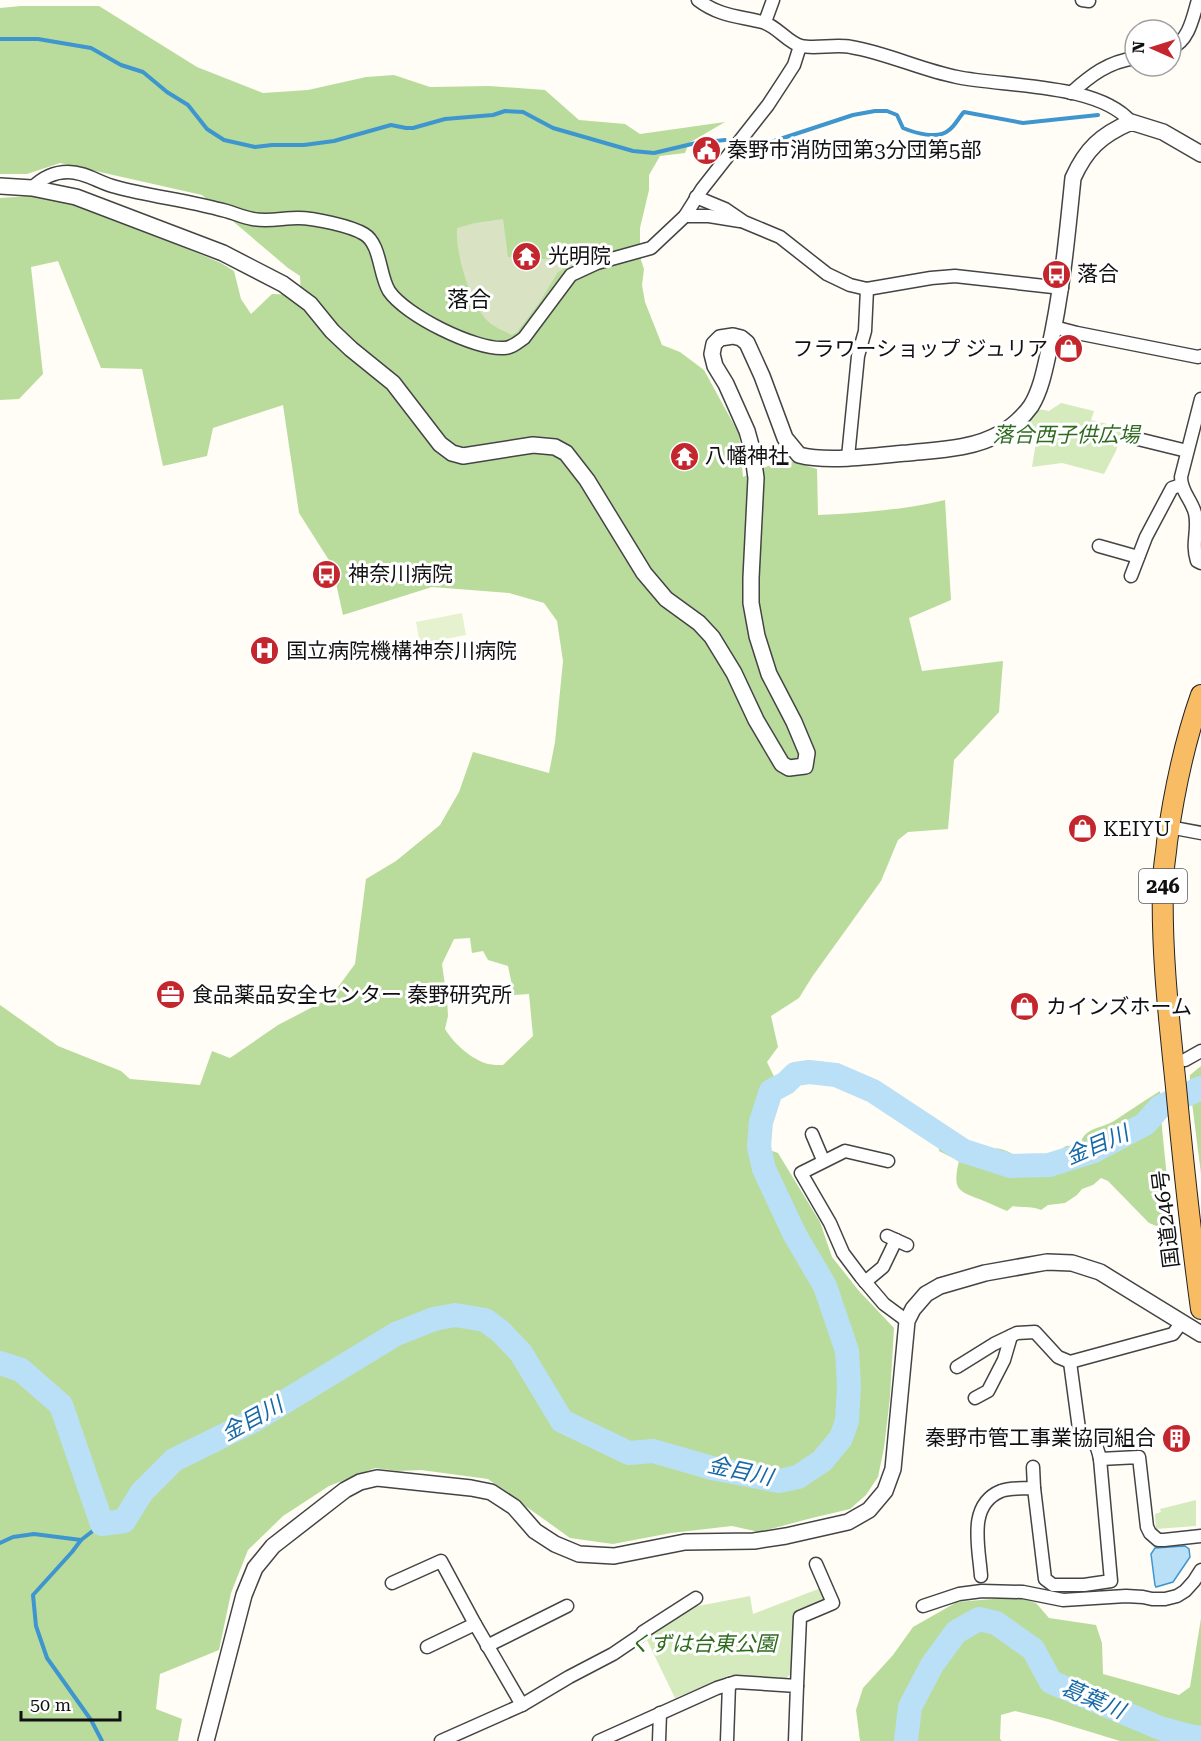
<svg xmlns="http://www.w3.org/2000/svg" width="1201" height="1741" font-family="'Roboto Serif','Noto Sans JP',serif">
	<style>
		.green { fill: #d5ebbd }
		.forest { fill: #b9dc9c; fill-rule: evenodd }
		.cemetery { fill: #d9e3c4 }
		.pitch { fill: #e6f2cf }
		.water { fill: #b9e0f7; stroke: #3f96cf; stroke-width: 1.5 }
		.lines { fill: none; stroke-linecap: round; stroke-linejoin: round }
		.stream { stroke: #3f96cf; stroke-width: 4 }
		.river { stroke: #b9e0f7; stroke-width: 24 }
		.minor-casing { stroke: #444; stroke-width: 15 }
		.tertiary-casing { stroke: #444; stroke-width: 18 }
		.trunk-casing { stroke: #222; stroke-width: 22 }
		.minor { stroke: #fff; stroke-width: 12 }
		.tertiary { stroke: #fff; stroke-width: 15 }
		.trunk { stroke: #f7bc64; stroke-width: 20 }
		.labels { text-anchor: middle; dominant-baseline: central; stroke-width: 6; stroke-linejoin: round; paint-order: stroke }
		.shield { fill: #fff; stroke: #585858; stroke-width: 1.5 }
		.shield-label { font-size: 20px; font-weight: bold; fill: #111 }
		.poi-label { font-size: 21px; fill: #111; stroke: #fff; text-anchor: start }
		.park-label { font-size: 21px; font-style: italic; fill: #2f6b1f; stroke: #fff }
		.street-label { font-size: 21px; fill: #111; stroke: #fff }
		.neighbourhood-label { font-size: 22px; fill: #111; stroke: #fff }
		.water-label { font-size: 22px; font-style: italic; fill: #1768a6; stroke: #fff }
	</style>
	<rect width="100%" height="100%" fill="#fffdf5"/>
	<g class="green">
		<polygon points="1061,403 1094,411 1091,420 1123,428 1116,451 1104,474 1062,463 1032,467 1037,436 1020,428 1038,409 1049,411"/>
		<polygon points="1196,1500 1196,1526 1156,1529 1155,1514 1161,1512 1160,1509"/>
		<polygon points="821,1588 825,1597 823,1603 795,1614 792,1673 786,1678 730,1675 675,1698 645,1636 688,1608 750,1596 753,1614"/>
	</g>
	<g class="forest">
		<path d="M21,6H99L197,67L263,93L308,90L366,77L394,75L430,87L489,86L545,90L579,120L625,124L640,134L725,122L689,143L685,153L660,156L649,175V190L640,228V257L644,269L642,285L645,302L662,345L680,352L704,370L739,434L743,477L784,459L817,469L818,515C861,513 903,510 945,500L951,600L909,618L922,671L1003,661L999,712L954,760L948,829L908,832L898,840L881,881L812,977L799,998L771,1016L778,1047L767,1062L782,1093L772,1111L767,1149L778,1153L820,1222L832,1257L859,1291L894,1328L890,1397L884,1448L878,1477L866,1495L850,1509L812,1518L759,1532L732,1526L671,1533L613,1544L570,1538L488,1479L421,1470L398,1471L375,1468L329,1486L283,1516L248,1550L231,1593L219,1650L160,1674L156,1709L182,1719L178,1741H0V1005L58,1046L121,1071L130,1079L200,1085L212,1051L230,1058L278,1025L330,998L355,964L366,879L396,861L440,825L459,792L473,752L549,773L555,742L563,661L557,621L544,603L509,593L432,587L343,615L332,565L299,513L283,405L213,428L207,456L163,466L142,369L101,368L58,261L31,267L43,374L19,399L0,400V198L46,195L107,215L221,263L234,271L241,299L251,314L272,294L301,295L300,276L288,268L202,195L60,163L27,174H0V8ZM470,938L472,953L483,951L488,960L508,966L514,995L529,994L533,1036L503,1065C498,1065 493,1065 488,1064C471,1059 454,1044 445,1029L448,1016L447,1000L442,964L454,939Z"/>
		<polygon points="1201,1066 1201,1174 1190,1087 1190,1075"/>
		<path d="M1160,1091L1161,1118L1172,1228L1164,1229L1149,1223L1108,1181L1101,1178L1093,1185L1082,1189L1077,1195L1065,1203L1048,1205L1041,1210C1031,1206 1023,1208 1013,1206L1007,1211C999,1208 992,1204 984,1201C958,1191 952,1191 959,1161L939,1151L938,1136L990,1148C1002,1148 1009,1151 1018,1158L1057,1152L1066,1146L1080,1145C1081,1140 1083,1136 1087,1133C1094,1127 1108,1126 1117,1119C1131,1110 1145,1100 1160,1091Z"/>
		<polygon points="1016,1597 1036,1603 1049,1618 1096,1625 1102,1643 1103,1674 1179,1695 1190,1687 1201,1618 1201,1741 1120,1741 1048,1719 1015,1711 1001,1715 1000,1739 1002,1741 860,1741 856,1710 863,1688 893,1655 913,1627 957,1602"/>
	</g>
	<path class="cemetery" d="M503,219L508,257L540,259L583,258L558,272L539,303L517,332L512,335C505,332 497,328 491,324C471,308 455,253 457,228L475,223Z"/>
	<polygon class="pitch" points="462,613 466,635 420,644 416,622"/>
	<polygon class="water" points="1185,1546 1189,1549 1190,1557 1173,1582 1156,1587 1155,1585 1151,1554 1155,1548"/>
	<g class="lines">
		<g class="stream">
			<polyline points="0,39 38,39 91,48 121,65 143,72 167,92 188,105 207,129 224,140 255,147 272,145 304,145 334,141 391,125 406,128 413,128 445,119 493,115 505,111 523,112 553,128 633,151 654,153 696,143 725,140"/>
			<path d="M753,141L771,142L853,115L875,111H887L897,115L903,128C915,133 938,140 949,130C955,126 959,117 964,112L1023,123L1098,115"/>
			<polyline points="81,1540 72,1552 33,1595 36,1626 47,1658 91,1720 102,1741"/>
			<polyline points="0,1543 13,1537 34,1534 81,1540 102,1524"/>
		</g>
		<g class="river">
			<polyline points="0,1363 21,1370 61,1405 102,1524 124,1521 142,1492 174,1460 253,1421 396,1334 434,1319 455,1315 485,1320 500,1331 521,1353 562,1421 629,1453 653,1451 712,1468 779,1481 798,1477 822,1461 841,1438 847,1421 849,1387 847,1351 825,1286 795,1235 764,1169 759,1147 761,1122 771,1091 786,1083 795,1074 809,1072 836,1075 873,1091 964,1151 1011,1166 1049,1165 1094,1151 1145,1124 1160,1107 1201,1088"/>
			<polyline points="906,1741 910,1707 932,1665 956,1632 979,1619 996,1623 1033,1649 1051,1682 1160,1728 1189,1736 1201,1738"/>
		</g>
		<defs>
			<g id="minor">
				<path d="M698,0C719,16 738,16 762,22C776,25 788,43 801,46C815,49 836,44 851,47C887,53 921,70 957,77C1005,87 1098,83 1131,122"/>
				<polyline points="1082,0 1089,1"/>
				<polyline points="765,22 773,0"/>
				<path d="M1171,48C1189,41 1193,17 1198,0"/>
				<path d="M1071,93C1091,75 1108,62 1135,58"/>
				<path d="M32,188C42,178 54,172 68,172C86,172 99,183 116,187C149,196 184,200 218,209C230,211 241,217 253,219C268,222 283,218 298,218C314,218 351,226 364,234C381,244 379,275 389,291C405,315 475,350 504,348C512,348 518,342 524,338L571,275L597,263L651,248L685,216L702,189L768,105L785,79L794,65L800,46"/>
				<polyline points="696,197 725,209 744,222 780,237 827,274 850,285 867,289 931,278 955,276 1062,288"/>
				<polyline points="685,216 709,216 740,221"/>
				<polyline points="1054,327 1077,333 1198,357 1201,356"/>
				<path d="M1201,399L1181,477C1181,492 1191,499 1195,513C1199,531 1191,542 1197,561L1201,563"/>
				<polyline points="1134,438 1187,451"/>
				<polyline points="848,457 858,356 865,331 867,289"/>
				<polyline points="1099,546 1138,557"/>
				<polyline points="1131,576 1146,537 1172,488 1181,485"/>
				<polyline points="1169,827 1201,833"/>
				<polyline points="1185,1060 1201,1051"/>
				<polyline points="812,1134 823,1160"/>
				<polyline points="888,1161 845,1151 801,1173 830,1223 843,1253 861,1277 884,1304 907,1321"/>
				<polyline points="887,1236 907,1245"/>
				<polyline points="865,1282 883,1267 896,1240"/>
				<polyline points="957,1367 994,1344 1017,1333 1035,1332 1058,1357 1070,1362 1173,1334 1182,1322"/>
				<polyline points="975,1398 988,1391 1004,1360 1011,1336"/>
				<polyline points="1100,1459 1139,1457 1147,1527 1150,1533 1158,1540 1164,1540 1201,1536"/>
				<path d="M1033,1467L1034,1488L1045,1579L1053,1585H1084L1111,1581L1100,1459C1097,1444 1093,1437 1079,1429L1070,1362"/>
				<path d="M981,1576C979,1547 967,1505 1001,1491C1010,1487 1024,1489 1034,1488"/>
				<polyline points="392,1583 441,1561 475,1624 522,1705"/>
				<polyline points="923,1606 959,1594 982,1591 1023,1592 1063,1600 1126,1596 1143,1597 1152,1599 1165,1599 1177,1596 1185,1591 1194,1581 1201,1570"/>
				<polyline points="487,1646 567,1606"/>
				<polyline points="427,1647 475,1624"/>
				<polyline points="797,1686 800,1617 833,1603 816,1564"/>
				<polyline points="441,1741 522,1705 569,1677 613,1654 641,1635 643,1632 696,1598"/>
				<polyline points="599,1741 717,1688 736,1682 797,1686 795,1741"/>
				<polyline points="659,1741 660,1713"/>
				<polyline points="727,1741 729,1684"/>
			</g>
			<g id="tertiary">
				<path d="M0,186L32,188L76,197L223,253L283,284L310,304L332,331L351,349L393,383L440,444L452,453L463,456L533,445L555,447L566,453L587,480L644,573L666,599L699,623L712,637L734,673L756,720L782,764L789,768L805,766L807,753L794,722L769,674L757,636L751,603V578L756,478L752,449L747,431L726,384L715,366L712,354L714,344L720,338L733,336L741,338L747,343L762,376L785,438L799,455C830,463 876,455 908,453C938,450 974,449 1001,433C1011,428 1024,416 1031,406C1041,390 1045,368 1049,350C1062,292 1067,237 1073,178C1086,149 1101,135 1131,122L1163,132L1201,154"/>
				<polyline points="206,1741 244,1595 255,1568 273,1546 345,1490 360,1482 377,1478 471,1488 491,1492 514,1507 535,1531 555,1544 579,1554 614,1556 685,1542 754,1541 786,1536 848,1522 869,1510 885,1491 893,1469 907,1321 913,1309 926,1294 940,1286 985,1273 1047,1262 1072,1263 1100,1272 1201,1334"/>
			</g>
			<path id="trunk" d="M1201,695C1184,743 1174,792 1167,842C1166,855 1163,869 1163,882C1161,951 1169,1019 1176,1087C1183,1161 1191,1236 1201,1309"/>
		</defs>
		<use href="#minor" class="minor-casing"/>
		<use href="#tertiary" class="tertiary-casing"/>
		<use href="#trunk" class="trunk-casing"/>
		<use href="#minor" class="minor"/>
		<use href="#tertiary" class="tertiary"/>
		<use href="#trunk" class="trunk"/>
	</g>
	<defs>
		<symbol id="civic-disc" viewBox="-11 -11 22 22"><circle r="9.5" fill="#c4262e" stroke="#fff"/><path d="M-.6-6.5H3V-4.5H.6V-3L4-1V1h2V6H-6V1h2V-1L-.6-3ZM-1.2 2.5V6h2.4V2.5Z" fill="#fff"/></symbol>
		<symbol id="temple-disc" viewBox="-11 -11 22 22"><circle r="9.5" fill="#c4262e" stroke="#fff"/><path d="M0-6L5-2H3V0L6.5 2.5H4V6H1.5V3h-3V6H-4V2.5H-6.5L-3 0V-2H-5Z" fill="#fff"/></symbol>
		<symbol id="bus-disc" viewBox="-11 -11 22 22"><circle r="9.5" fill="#c4262e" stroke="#fff"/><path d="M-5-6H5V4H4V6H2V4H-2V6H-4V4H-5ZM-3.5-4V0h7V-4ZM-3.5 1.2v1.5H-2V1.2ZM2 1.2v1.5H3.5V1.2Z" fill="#fff"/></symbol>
		<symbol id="shop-disc" viewBox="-11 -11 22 22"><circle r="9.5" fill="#c4262e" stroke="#fff"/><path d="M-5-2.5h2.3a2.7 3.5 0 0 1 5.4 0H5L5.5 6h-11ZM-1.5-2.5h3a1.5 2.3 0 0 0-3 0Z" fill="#fff"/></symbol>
		<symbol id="hospital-disc" viewBox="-11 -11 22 22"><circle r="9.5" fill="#c4262e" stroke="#fff"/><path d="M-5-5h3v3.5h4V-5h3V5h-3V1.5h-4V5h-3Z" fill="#fff"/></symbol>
		<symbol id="office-disc" viewBox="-11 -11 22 22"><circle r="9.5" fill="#c4262e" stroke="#fff"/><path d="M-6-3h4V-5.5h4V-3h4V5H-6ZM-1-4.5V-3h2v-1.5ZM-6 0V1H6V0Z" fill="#fff"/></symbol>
		<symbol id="building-disc" viewBox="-11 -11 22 22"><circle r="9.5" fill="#c4262e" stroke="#fff"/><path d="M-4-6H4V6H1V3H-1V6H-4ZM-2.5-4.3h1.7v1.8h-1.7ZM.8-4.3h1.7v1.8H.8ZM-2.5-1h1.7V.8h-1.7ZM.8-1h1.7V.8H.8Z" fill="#fff"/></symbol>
	</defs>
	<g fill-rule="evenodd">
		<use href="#civic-disc" x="690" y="134" width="33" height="33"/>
		<use href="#temple-disc" x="510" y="240" width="33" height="33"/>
		<use href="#bus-disc" x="1040" y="258" width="33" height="33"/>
		<use href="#shop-disc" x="1052" y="332" width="33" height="33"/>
		<use href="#temple-disc" x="668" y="440" width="33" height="33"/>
		<use href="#bus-disc" x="310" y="558" width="33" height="33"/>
		<use href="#hospital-disc" x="248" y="634" width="33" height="33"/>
		<use href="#shop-disc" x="1066" y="812" width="33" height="33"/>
		<use href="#office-disc" x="154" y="978" width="33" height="33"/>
		<use href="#shop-disc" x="1008" y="990" width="33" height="33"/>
		<use href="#building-disc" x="1160" y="1422" width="33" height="33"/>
	</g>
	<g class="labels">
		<rect class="shield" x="1139" y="869" width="48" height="34" rx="4.5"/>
		<g class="shield-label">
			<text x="1163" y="886">246</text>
		</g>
		<g class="poi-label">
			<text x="727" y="150">秦野市消防団第3分団第5部</text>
			<text x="548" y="256">光明院</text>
			<text x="1077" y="274">落合</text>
			<text x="1048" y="349" text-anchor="end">フラワーショップ ジュリア</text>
			<text x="705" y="456">八幡神社</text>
			<text x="348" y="574">神奈川病院</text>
			<text x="286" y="651">国立病院機構神奈川病院</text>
			<text x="1103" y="829">KEIYU</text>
			<text x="192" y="995">食品薬品安全センター 秦野研究所</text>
			<text x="1046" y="1007">カインズホーム</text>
			<text x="1156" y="1438" text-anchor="end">秦野市管工事業協同組合</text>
		</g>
		<g class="park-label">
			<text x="1066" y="435">落合西子供広場</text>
			<text x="703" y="1644">くずは台東公園</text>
		</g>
		<g class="street-label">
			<text transform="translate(1166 1219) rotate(-97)">国道246号</text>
		</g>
		<g class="neighbourhood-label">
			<text x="469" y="299">落合</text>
		</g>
		<g class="water-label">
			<text transform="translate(1097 1145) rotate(-23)">金目川</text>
			<text transform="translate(252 1419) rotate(-29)">金目川</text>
			<text transform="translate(740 1471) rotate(12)">金目川</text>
			<text transform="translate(1093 1699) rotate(23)">葛葉川</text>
		</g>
	</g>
	<g transform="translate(1153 48) rotate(273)"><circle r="28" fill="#ffffff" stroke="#a0a0a0" stroke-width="1.5"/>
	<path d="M0-4.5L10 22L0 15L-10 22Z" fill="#c4262e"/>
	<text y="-9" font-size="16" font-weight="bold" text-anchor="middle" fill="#111111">N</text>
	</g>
	<path d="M21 1711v9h99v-9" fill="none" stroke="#111111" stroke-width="3"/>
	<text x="30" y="1711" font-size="18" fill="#111111" stroke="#ffffff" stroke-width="4.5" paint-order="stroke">50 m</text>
</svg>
